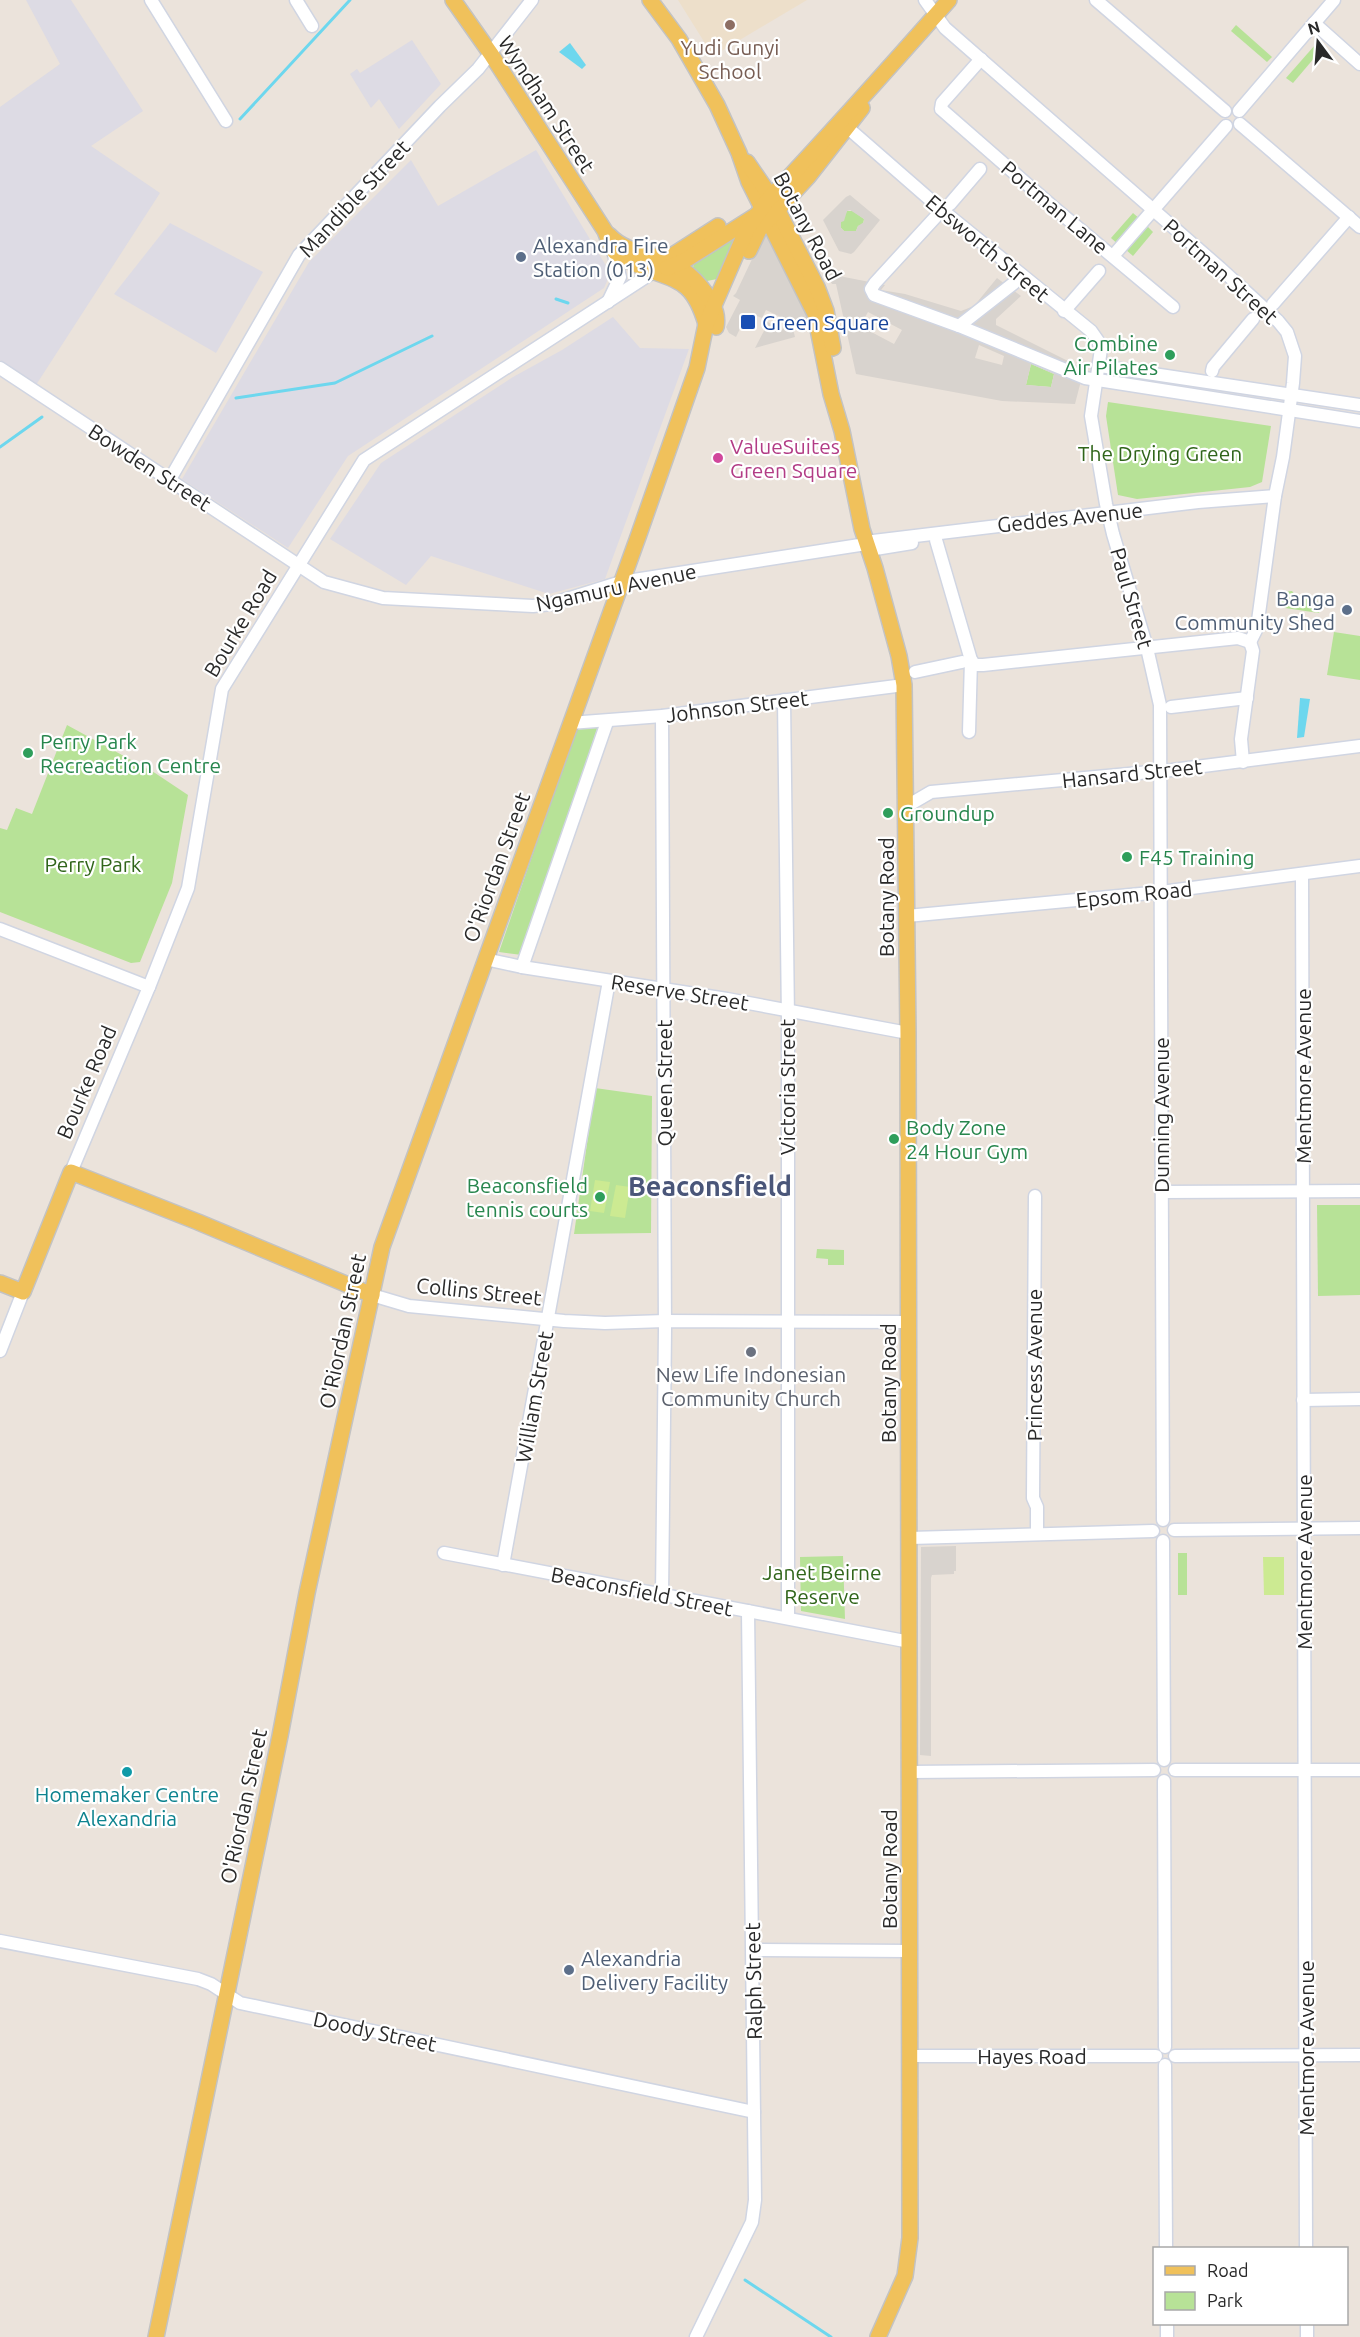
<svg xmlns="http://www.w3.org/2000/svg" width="1360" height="2337" font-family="Ubuntu,sans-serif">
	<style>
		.industrial { fill: #dddbe4 }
		.education { fill: #eddfca }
		.green { fill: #b7e297 }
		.pitch { fill: #ccea92 }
		.plaza { fill: #d8d3ce; fill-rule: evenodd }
		.water { fill: #6dd7ee }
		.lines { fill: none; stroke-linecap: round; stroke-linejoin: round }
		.stream { stroke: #6dd7ee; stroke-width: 3 }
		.minor-casing { stroke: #d0d5e2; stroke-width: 15 }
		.major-casing { stroke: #c3c3c3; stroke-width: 18 }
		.minor { stroke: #fff; stroke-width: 12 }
		.major { stroke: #f0c15b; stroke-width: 15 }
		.education-dot { fill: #8d6e63; stroke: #fff; stroke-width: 2 }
		.service-dot { fill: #5c6f8a; stroke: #fff; stroke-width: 2 }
		.transit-dot { fill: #1a4fb4; stroke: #fff; stroke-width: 2 }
		.leisure-dot { fill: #2e9e5b; stroke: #fff; stroke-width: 2 }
		.hotel-dot { fill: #d1479c; stroke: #fff; stroke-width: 2 }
		.worship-dot { fill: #6b7280; stroke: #fff; stroke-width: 2 }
		.culture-dot { fill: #0f9aa8; stroke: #fff; stroke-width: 2 }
		.labels { text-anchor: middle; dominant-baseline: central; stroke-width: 4.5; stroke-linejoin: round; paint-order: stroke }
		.education-label { font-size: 21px; fill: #785e54; stroke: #fff }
		.street-label { font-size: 21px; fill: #292929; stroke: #fff }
		.service-label { font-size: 21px; fill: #4e5e75; stroke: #fff; text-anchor: start }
		.transit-label { font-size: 21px; fill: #164399; stroke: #fff; text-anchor: start }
		.leisure-label { font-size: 21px; fill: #27864d; stroke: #fff; text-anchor: start }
		.hotel-label { font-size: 21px; fill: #b23c85; stroke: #fff; text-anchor: start }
		.park-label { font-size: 21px; fill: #30651a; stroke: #fff }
		.worship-label { font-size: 21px; fill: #5b616d; stroke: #fff }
		.culture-label { font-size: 21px; fill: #0d838f; stroke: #fff }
		.district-label { font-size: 27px; font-weight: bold; fill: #4a5679; stroke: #fff }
	</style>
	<rect width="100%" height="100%" fill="#ebe3db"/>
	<g class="industrial">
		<polygon points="26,0 71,0 143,111 91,146 160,193 36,385 0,360 0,107 60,64"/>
		<polygon points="412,40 441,84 399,129 379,99 371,108 350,74 357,69 360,73"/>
		<polygon points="536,150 608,269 608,279 604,288 348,456 288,548 182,479 309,262 411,160 438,206"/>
		<polygon points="170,223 263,272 216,353 114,294"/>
		<polygon points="613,317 640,348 689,349 605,579 549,594 431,556 406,585 330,539 381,463 513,377 562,350"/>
	</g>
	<polygon class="education" points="678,0 807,0 713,56"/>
	<g class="green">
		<polygon points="1236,25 1272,57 1267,62 1231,31"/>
		<polygon points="1315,45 1321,50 1293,83 1286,78"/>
		<polygon points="847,211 853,211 864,219 863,224 858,226 856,231 844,231 841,228 841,222"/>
		<polygon points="1133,213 1141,220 1119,245 1111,238"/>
		<polygon points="1146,225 1153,232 1133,256 1125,249"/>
		<polygon points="734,237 735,239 717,279 707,281 693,268 694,263"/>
		<polygon points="1031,364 1054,374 1051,387 1026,385"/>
		<polygon points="1108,402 1271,426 1262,482 1250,487 1137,499 1118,495 1106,416"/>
		<path d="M1292,591L1297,597C1307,597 1316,597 1321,606L1319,613L1278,607L1280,592Z"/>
		<polygon points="1334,632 1360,636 1360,680 1327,675"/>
		<polygon points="578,723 598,726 522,955 499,952"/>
		<polygon points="67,725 155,773 188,795 172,883 140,962 131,963 0,912 0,828 7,830 16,808 32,814"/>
		<polygon points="595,1088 652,1096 651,1233 574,1234"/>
		<polygon points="1317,1205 1360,1205 1360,1295 1318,1296"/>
		<polygon points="817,1249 844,1250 844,1265 828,1265 828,1259 816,1258"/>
		<rect x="1178" y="1553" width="9" height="42"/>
		<polygon points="843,1556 845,1619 801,1611 800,1557"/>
	</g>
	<g class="pitch">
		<polygon points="595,1180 610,1182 604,1213 590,1211"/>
		<polygon points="616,1185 630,1187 625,1218 610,1216"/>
		<polygon points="1263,1557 1284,1557 1284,1595 1264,1595"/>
	</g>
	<g class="plaza">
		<path d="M850,195L880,220L854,252L851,254L839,251L823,220L846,197ZM850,210L864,219V222L858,226L856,231H844L841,228V222L844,221L847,211Z"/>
		<polygon points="766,236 769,237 813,323 793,329 795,337 755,348 766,327 764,326 766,321 782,330 787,320 766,310 762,318 757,316 755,320 749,316 745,318 736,337 729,333 726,327 740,300 733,296 736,293 762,238"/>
		<path d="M813,241L829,270L834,275L885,285L881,290L905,294L961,311L974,306L997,278L1021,296L996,319V325L1084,369L1075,404L1002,401L856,374L836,284H832L810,243ZM868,312L902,330L894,344L860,326ZM979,345L1004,356L1002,365L975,358ZM1031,364L1054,374L1051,387L1026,385Z"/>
		<polygon points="956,1546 956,1571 954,1571 954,1574 932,1575 931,1578 931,1756 920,1755 921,1547"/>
	</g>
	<g class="water">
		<polygon points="570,43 586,65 582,69 559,52"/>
		<polygon points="1300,698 1310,699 1304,737 1297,738"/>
	</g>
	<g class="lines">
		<g class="stream">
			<polyline points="240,119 350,0"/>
			<polyline points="556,299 568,303"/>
			<polyline points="236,398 335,383 432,336"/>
			<polyline points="0,447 42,417"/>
			<polyline points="745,2280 831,2337"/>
		</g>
		<defs>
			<g id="minor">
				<polyline points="151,0 226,121"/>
				<polyline points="296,0 312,26"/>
				<polyline points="925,0 945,28 1220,268 1278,321 1287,332 1295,356 1293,383 1283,457 1275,496 1257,628 1250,642"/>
				<polyline points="1096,0 1225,111"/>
				<polyline points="1314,23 1360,64"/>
				<polyline points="981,59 942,103 941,109 1052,206 1173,307"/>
				<polyline points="1239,111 1334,0"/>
				<polyline points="1240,124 1360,227"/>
				<polyline points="848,128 942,210 1091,331 1098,341 1101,349 1091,416 1106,504 1113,534 1147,648 1160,705 1163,1520"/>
				<polyline points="980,169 950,204 942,210 875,283 871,289 874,295 959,326 1085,378 1360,421"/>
				<polyline points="1113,256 1226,126"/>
				<polyline points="608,302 620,277 612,248"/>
				<polyline points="1273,304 1349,217"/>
				<polyline points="1064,311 1099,271"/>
				<polyline points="959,326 1014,283"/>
				<polyline points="1100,366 1360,405"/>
				<polyline points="0,368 324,582 383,598 533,606 551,604 621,582 866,544"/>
				<polyline points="1212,371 1213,367 1253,319"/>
				<polyline points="169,481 299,255 440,106 478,69 532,0"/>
				<polyline points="936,540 971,660 969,732"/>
				<polyline points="865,542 1198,502 1275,496"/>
				<polyline points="869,550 912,543"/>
				<polyline points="971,660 975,665 983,665 1238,638 1250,642"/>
				<polyline points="915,672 962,662"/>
				<polyline points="784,700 788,1019 788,1618"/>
				<polyline points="1171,707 1247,698"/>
				<polyline points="570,723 662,716 904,685"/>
				<polyline points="1243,762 1241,739 1253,651 1250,642"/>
				<polyline points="907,806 931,792 1172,770 1360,746"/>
				<polyline points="1302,875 1306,2248"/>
				<polyline points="907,916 1161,892 1360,866"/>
				<polyline points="0,929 149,987"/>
				<polyline points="485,959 522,967 727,999 908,1033"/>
				<polyline points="522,967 607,722"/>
				<polyline points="71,1172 149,987 188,888 222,689 364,460 655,271"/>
				<polyline points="1162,1192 1360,1191"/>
				<polyline points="1035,1196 1033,1498 1037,1507 1037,1534"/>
				<polyline points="372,1295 409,1306 564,1321 605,1323 665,1321 909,1322"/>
				<polyline points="0,1351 23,1292"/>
				<polyline points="1303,1400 1360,1399"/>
				<polyline points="1174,1530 1360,1528"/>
				<polyline points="910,1538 1153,1531"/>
				<polyline points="1163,1541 1164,1760"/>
				<polyline points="444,1553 910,1642"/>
				<polyline points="503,1565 609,981"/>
				<polyline points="662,1595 665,1330 662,716"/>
				<polyline points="1175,1770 1360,1770"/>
				<polyline points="910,1772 1154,1770"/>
				<polyline points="1164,1781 1165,2047"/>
				<polyline points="0,1941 198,1979 211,1984 240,2003 264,2008 754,2112"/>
				<polyline points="753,1950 909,1951"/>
				<polyline points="909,2056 1156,2056"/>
				<polyline points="1175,2056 1360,2055"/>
				<polyline points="1165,2065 1166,2248"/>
				<polyline points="1307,2324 1307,2337"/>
				<polyline points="696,2337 752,2222 755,2200 748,1611"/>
				<polyline points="1167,2337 1167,2324"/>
			</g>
			<g id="major">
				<path d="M453,0L491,54L605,231C608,238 610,246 615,252C619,257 626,259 631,262C671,282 691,273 706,324"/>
				<polyline points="650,0 679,39 717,105 739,153 749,182 815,314 831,394 842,431 862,529 875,568 899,656 904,685 908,1033 910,2238 905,2276 878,2337"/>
				<polyline points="747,162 771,197 817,287 826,311 833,348"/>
				<path d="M609,235C623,250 642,252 660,258C681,265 699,281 710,300C715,309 718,316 716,327"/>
				<polyline points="749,251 759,230 808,177 862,108"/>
				<polyline points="659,267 676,253 718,226"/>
				<polyline points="667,268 684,261 755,216"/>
				<polyline points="0,1283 23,1292 71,1172 198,1222 372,1295"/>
				<path d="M156,2337L280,1736L307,1593L382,1247L638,537L697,368L706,324L747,229L766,202C828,136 889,68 949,0"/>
			</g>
		</defs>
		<use href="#minor" class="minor-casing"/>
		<use href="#major" class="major-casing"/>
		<use href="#minor" class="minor"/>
		<use href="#major" class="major"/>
	</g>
	<circle class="education-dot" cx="730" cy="25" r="6"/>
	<g class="service-dot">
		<circle cx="521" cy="257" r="6"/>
		<circle cx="1347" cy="610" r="6"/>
		<circle cx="569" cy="1970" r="6"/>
	</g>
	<rect class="transit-dot" x="740" y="314" width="16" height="16" rx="3"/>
	<g class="leisure-dot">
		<circle cx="1170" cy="355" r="6"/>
		<circle cx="28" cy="753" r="6"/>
		<circle cx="888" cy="813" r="6"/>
		<circle cx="1127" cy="857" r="6"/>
		<circle cx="894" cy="1139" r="6"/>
		<circle cx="600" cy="1197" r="6"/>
	</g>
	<circle class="hotel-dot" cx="718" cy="458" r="6"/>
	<circle class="worship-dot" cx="751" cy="1352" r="6"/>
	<circle class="culture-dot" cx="127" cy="1772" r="6"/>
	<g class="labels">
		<g class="education-label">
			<text x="730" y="47">Yudi Gunyi<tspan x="730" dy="24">School</tspan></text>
		</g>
		<g class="street-label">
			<text transform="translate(547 104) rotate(57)">Wyndham Street</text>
			<text transform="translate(354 198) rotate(-47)">Mandible Street</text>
			<text transform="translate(1055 207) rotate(40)">Portman Lane</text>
			<text transform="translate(808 226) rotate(62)">Botany Road</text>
			<text transform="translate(988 248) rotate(40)">Ebsworth Street</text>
			<text transform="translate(1221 271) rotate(42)">Portman Street</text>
			<text transform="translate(150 467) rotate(33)">Bowden Street</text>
			<text transform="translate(1070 517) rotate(-6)">Geddes Avenue</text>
			<text transform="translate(616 587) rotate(-12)">Ngamuru Avenue</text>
			<text transform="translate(1132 598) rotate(74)">Paul Street</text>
			<text transform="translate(240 623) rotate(-59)">Bourke Road</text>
			<text transform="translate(737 706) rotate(-7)">Johnson Street</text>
			<text transform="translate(1132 773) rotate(-6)">Hansard Street</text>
			<text transform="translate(496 867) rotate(-70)">O'Riordan Street</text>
			<text transform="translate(1134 894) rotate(-6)">Epsom Road</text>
			<text transform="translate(886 897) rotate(-90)">Botany Road</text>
			<text transform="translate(680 992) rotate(9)">Reserve Street</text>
			<text transform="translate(1303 1076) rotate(-90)">Mentmore Avenue</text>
			<text transform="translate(86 1082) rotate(-67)">Bourke Road</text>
			<text transform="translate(664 1083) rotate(-90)">Queen Street</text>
			<text transform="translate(787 1087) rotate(-90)">Victoria Street</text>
			<text transform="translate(1161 1115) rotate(-90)">Dunning Avenue</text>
			<text transform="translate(479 1291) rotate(6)">Collins Street</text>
			<text transform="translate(342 1331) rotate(-78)">O'Riordan Street</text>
			<text transform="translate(1034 1365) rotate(-90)">Princess Avenue</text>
			<text transform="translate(888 1383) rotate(-90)">Botany Road</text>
			<text transform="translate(534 1397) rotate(-80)">William Street</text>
			<text transform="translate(1304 1562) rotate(-90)">Mentmore Avenue</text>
			<text transform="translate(642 1591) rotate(11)">Beaconsfield Street</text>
			<text transform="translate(243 1806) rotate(-78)">O'Riordan Street</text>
			<text transform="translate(889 1869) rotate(-90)">Botany Road</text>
			<text transform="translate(753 1981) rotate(-91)">Ralph Street</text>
			<text transform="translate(375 2031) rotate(12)">Doody Street</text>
			<text transform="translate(1306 2048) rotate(-90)">Mentmore Avenue</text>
			<text x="1032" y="2056">Hayes Road</text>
		</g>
		<g class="service-label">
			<text x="533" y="245">Alexandra Fire<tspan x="533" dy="24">Station (013)</tspan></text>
			<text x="1335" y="598" text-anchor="end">Banga<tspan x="1335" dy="24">Community Shed</tspan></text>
			<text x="581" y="1958">Alexandria<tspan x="581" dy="24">Delivery Facility</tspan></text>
		</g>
		<g class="transit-label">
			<text x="762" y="322">Green Square</text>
		</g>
		<g class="leisure-label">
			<text x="1158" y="343" text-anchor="end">Combine<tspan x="1158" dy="24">Air Pilates</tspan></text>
			<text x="40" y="741">Perry Park<tspan x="40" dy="24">Recreaction Centre</tspan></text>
			<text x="900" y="813">Groundup</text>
			<text x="1139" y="857">F45 Training</text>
			<text x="906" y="1127">Body Zone<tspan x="906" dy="24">24 Hour Gym</tspan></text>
			<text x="588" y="1185" text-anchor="end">Beaconsfield<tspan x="588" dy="24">tennis courts</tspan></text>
		</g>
		<g class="hotel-label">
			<text x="730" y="446">ValueSuites<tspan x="730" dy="24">Green Square</tspan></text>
		</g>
		<g class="park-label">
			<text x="1160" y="453">The Drying Green</text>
			<text x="93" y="864">Perry Park</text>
			<text x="822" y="1572">Janet Beirne<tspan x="822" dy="24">Reserve</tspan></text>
		</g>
		<g class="worship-label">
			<text x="751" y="1374">New Life Indonesian<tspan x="751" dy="24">Community Church</tspan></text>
		</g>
		<g class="culture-label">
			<text x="127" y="1794">Homemaker Centre<tspan x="127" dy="24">Alexandria</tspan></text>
		</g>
		<g class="district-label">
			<text x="710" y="1186">Beaconsfield</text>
		</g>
	</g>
	<rect x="1153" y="2247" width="195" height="78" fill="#ffffff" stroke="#a9a9a9" stroke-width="1.5"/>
	<rect x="1165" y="2266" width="30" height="9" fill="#f0c15b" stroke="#a9a9a9" stroke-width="1.5"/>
	<text x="1207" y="2277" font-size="18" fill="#292929">Road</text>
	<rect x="1165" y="2292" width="30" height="18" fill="#b7e297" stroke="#a9a9a9" stroke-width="1.5"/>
	<text x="1207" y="2307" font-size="18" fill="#292929">Park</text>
	<g transform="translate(1318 42) rotate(344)" stroke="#ffffff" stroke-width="4.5" paint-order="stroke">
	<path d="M0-4.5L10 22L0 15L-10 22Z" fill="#292929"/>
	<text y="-9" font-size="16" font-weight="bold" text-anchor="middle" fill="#292929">N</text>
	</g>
</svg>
